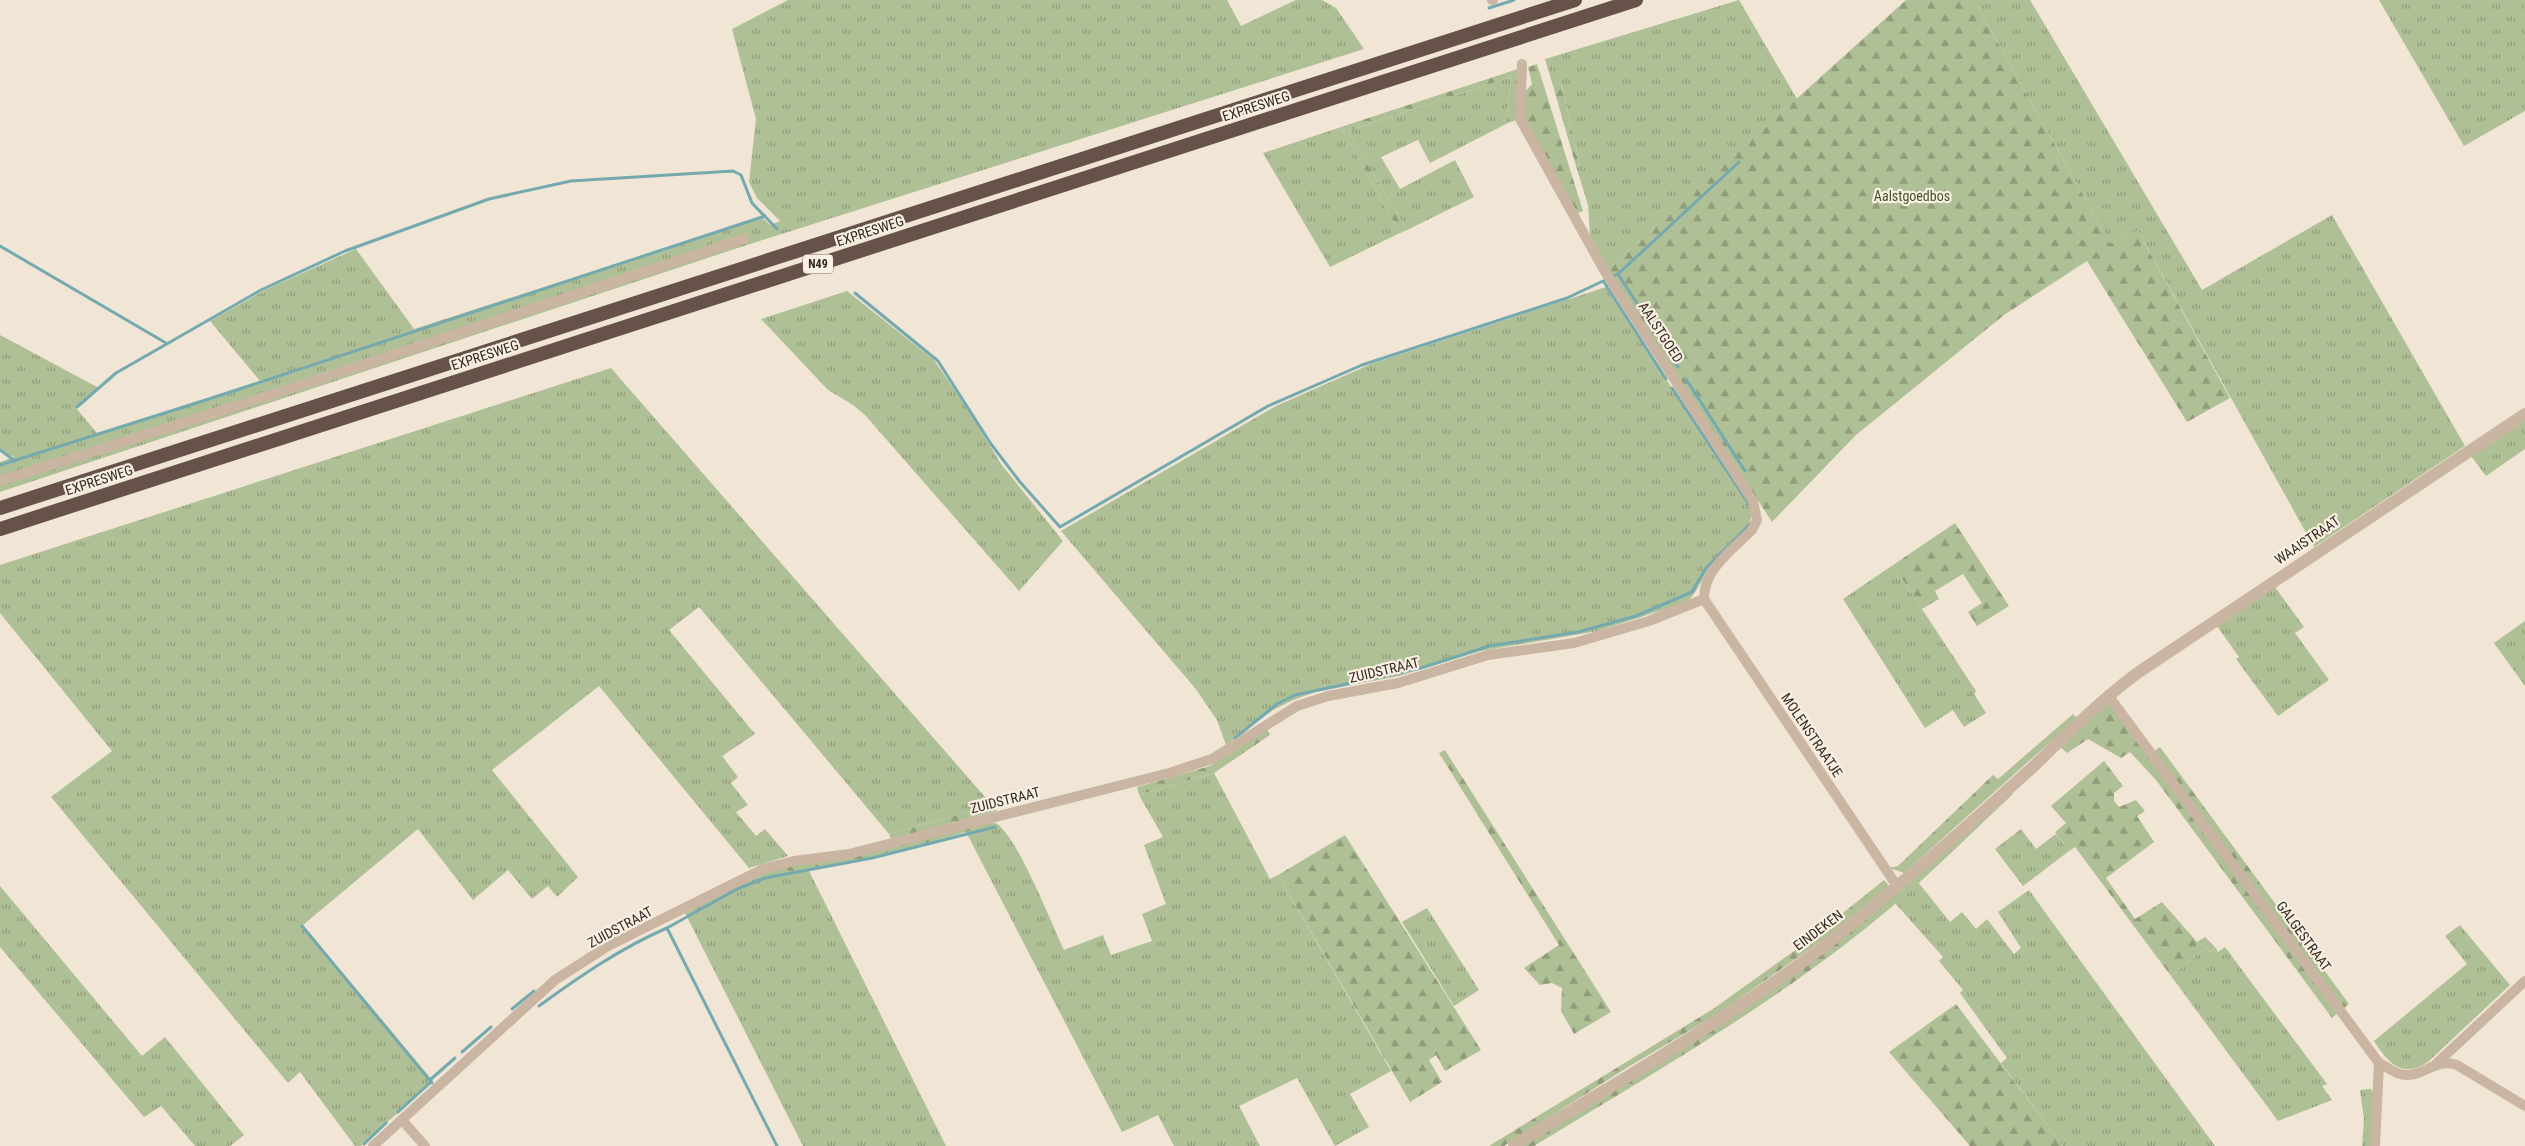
<svg xmlns="http://www.w3.org/2000/svg" width="2525" height="1146" font-family="'Roboto Condensed',sans-serif">
	<style>
		.grass { fill: url(#grass-tufts) }
		.forest { fill: url(#forest-firs) }
		.lines { fill: none; stroke-linecap: round; stroke-linejoin: round }
		.stream { stroke: #74aaaf; stroke-width: 3 }
		.minor { stroke: #c9b5a2; stroke-width: 10 }
		.tertiary { stroke: #c9b5a2; stroke-width: 12 }
		.trunk { stroke: #665248; stroke-width: 14 }
		.labels { text-anchor: middle; dominant-baseline: central; stroke-width: 4.5; stroke-linejoin: round; paint-order: stroke }
		.shield { fill: #f9efe2; stroke: #6e655d; stroke-width: 1 }
		.shield-label { font-size: 12px; font-weight: bold; fill: #332a24 }
		.street-label { font-size: 14px; fill: #332a24; stroke: #f9efe2 }
		.park-label { font-size: 14px; fill: #415228; stroke: #f9efe2 }
	</style>
	<defs>
		<pattern id="grass-tufts" width="24" height="20" patternUnits="userSpaceOnUse" patternTransform="scale(1.25)"><rect width="24" height="20" fill="#b0c096"/><path d="M3 7l-1-3M5 7V3M7 7l1-3M15 17l-1-3M17 17v-4M19 17l1-3" fill="none" stroke="#909c7a"/></pattern>
		<pattern id="forest-firs" width="22" height="20" patternUnits="userSpaceOnUse" patternTransform="scale(1.25)"><rect width="22" height="20" fill="#b0c096"/><path d="M5 1l3.5 6h-7zM16 11l3.5 6h-7z" fill="#909c7a"/></pattern>
	</defs>
	<rect width="100%" height="100%" fill="#f1e5d6"/>
	<g class="grass">
		<polygon points="788,0 1227,0 1241,26 1296,0 1322,0 1336,8 1364,49 750,244 0,492 0,462 14,457 0,451 0,335 99,388 76,408 97,433 260,381 210,321 267,289 356,249 414,329 762,217 770,225 780,221 757,198 749,182 756,119 732,29"/>
		<polygon points="1739,0 1797,99 1608,269 1590,236 1588,205 1576,166 1580,165 1561,83 1553,86 1545,59"/>
		<polygon points="1974,0 2030,0 2202,290 2332,215 2465,446 2314,547 2138,231 2110,243"/>
		<polygon points="2379,0 2525,0 2525,111 2464,146"/>
		<polygon points="1511,77 1506,124 1430,163 1418,140 1381,157 1400,189 1455,160 1474,197 1407,230 1348,131"/>
		<polygon points="1341,127 1400,233 1330,267 1263,153"/>
		<path d="M1606,287L1752,511C1753,530 1726,546 1715,560C1703,573 1700,590 1687,602L1598,631L1481,651L1399,676L1315,692L1291,701L1273,710L1226,745L1217,720L1195,688L1061,531L1276,406L1371,364Z"/>
		<polygon points="847,291 934,360 968,409 1001,464 1063,541 1019,591 865,415 853,405 828,390 761,319"/>
		<polygon points="611,368 992,805 889,834 699,607 669,630 755,734 722,756 738,777 731,783 748,805 736,812 756,836 765,829 788,856 749,868 599,686 492,770 578,877 557,897 548,886 532,899 508,870 473,900 418,829 303,925 433,1081 361,1146 355,1146 300,1072 288,1083 51,797 112,751 0,613 0,565"/>
		<polygon points="2525,419 2525,449 2486,476 2471,456"/>
		<polygon points="1893,565 1976,691 1974,694 1986,713 1964,727 1953,710 1925,728 1843,599"/>
		<polygon points="2275,587 2304,627 2295,633 2329,680 2278,716 2236,659 2239,657 2217,626"/>
		<polygon points="2525,621 2525,686 2494,643"/>
		<path d="M1214,773L1270,879L1278,875L1391,1071L1350,1094L1369,1127L1335,1146L1297,1078L1239,1106L1260,1146H1174L1158,1115L1122,1132L966,832L983,824L996,823C1019,839 1050,921 1064,950L1103,935L1111,955L1152,941L1142,914L1166,904L1144,845L1163,837L1139,795Z"/>
		<polygon points="2021,829 2036,849 2056,834 2069,851 2023,886 1995,849"/>
		<polygon points="786,867 788,872 808,869 946,1146 803,1146 685,913 763,874"/>
		<polygon points="1918,882 1950,922 1962,912 1976,929 1987,919 2014,954 2021,948 1998,912 2029,890 2215,1146 2063,1146 2001,1063 2007,1058 1960,993 1963,990 1939,961 1943,957 1895,903"/>
		<polygon points="0,886 142,1056 165,1037 244,1135 230,1146 195,1146 161,1106 144,1117 0,947"/>
		<polygon points="1427,908 1479,990 1454,1006 1402,922"/>
		<path d="M2460,925L2510,985L2429,1061C2403,1080 2388,1063 2374,1041L2467,964L2445,936Z"/>
		<polygon points="2206,947 2210,952 2215,947 2218,952 2225,947 2327,1084 2322,1086 2332,1100 2278,1121 2171,976"/>
		<polygon points="2371,1089 2373,1093 2372,1146 2362,1146 2364,1119 2360,1090"/>
	</g>
	<g class="forest">
		<polygon points="1906,0 1974,0 2110,243 2138,231 2230,398 2187,422 2087,261 2004,315 1856,435 1772,522 1608,269"/>
		<polygon points="1537,64 1583,211 1576,214 1524,118 1524,93 1532,84 1528,67"/>
		<polygon points="1521,68 1516,92 1516,120 1506,124 1511,77 1348,131 1407,230 1400,233 1341,127"/>
		<polygon points="1561,83 1580,165 1576,166 1553,86"/>
		<polygon points="1955,523 2009,606 1977,626 1968,612 1982,603 1963,574 1935,591 1939,599 1922,609 1893,565"/>
		<polygon points="2108,701 2149,754 2160,747 2349,1004 2332,1018 2156,780 2130,752 2121,758 2088,739 2067,753 2058,745"/>
		<polygon points="2073,714 2077,718 1904,873 1890,868 1898,866 1993,775 1998,779"/>
		<polygon points="1266,728 1270,735 1214,773 1139,795 1137,787 1210,766"/>
		<polygon points="1445,750 1611,1012 1574,1034 1561,1011 1562,988 1552,983 1540,985 1524,968 1559,945 1439,753"/>
		<polygon points="2104,761 2123,786 2114,793 2114,801 2119,807 2136,800 2145,811 2137,816 2154,842 2106,878 2135,919 2162,902 2197,942 2205,937 2215,947 2210,952 2206,947 2171,976 2075,847 2069,851 2055,832 2066,823 2051,806"/>
		<path d="M2007,789L2013,794C1972,832 1932,873 1889,909C1780,1001 1655,1072 1534,1146H1523L1745,1008Z"/>
		<polygon points="992,805 997,811 891,839 889,834"/>
		<polygon points="983,824 966,832 867,860 788,872 786,867"/>
		<polygon points="1345,835 1481,1050 1445,1071 1436,1055 1429,1060 1442,1082 1410,1102 1278,875"/>
		<polygon points="1884,880 1890,887 1838,929 1719,1013 1625,1069 1504,1146 1489,1146 1713,1009 1812,938"/>
		<polygon points="1956,1004 2063,1146 1970,1146 1889,1052"/>
	</g>
	<g class="lines">
		<g class="stream">
			<polyline points="1489,8 1514,0"/>
			<polyline points="0,246 166,343"/>
			<polyline points="1618,274 1678,367"/>
			<polyline points="1604,282 1666,379"/>
			<polyline points="855,293 938,361 991,444 1020,482 1060,527 1268,406 1362,365 1567,298 1618,274 1739,162"/>
			<polyline points="1686,379 1745,471"/>
			<polyline points="1672,388 1750,506"/>
			<polyline points="77,407 116,373 261,290 345,251 489,199 571,181 733,171 741,175 752,203 777,229"/>
			<polyline points="0,450 15,461"/>
			<polyline points="0,465 203,401 765,216"/>
			<polyline points="1235,738 1277,704 1295,695 1421,668 1489,646 1578,632 1636,616 1692,592 1706,568 1751,523"/>
			<polyline points="302,926 432,1083"/>
			<polyline points="667,928 737,889 765,878 872,858 995,827"/>
			<path d="M539,1006C580,976 621,948 667,928L777,1146"/>
			<polyline points="512,1009 534,991"/>
			<polyline points="462,1052 491,1027"/>
			<polyline points="430,1080 455,1058"/>
			<polyline points="398,1112 431,1082"/>
			<polyline points="364,1144 386,1123"/>
		</g>
		<g class="minor">
			<polyline points="1492,0 1493,0"/>
			<path d="M1522,64L1520,119L1604,270L1753,501L1757,520L1752,530C1733,549 1703,570 1704,599"/>
			<polyline points="0,481 280,392 744,239"/>
			<polyline points="1704,599 1897,886"/>
			<path d="M2108,695L2379,1063C2386,1066 2393,1072 2400,1074C2422,1080 2433,1057 2457,1065L2525,1106"/>
			<polyline points="2437,1063 2525,981"/>
			<polyline points="402,1120 425,1146"/>
			<polyline points="373,1146 555,980 608,946 763,869 794,861 849,854 1169,773 1212,759 1297,706 1328,696 1398,683 1488,655 1574,643 1649,621 1704,599"/>
			<polyline points="2375,1146 2379,1063"/>
		</g>
		<path class="tertiary" d="M1514,1146C1621,1079 1735,1016 1834,938C1902,884 1969,825 2034,766C2067,734 2099,702 2136,674L2525,414"/>
		<g class="trunk">
			<polyline points="0,508 1575,0"/>
			<polyline points="0,529 1636,0"/>
		</g>
	</g>
	<g class="labels">
		<rect class="shield" x="803" y="254.5" width="30" height="19" rx="4"/>
		<g class="shield-label">
			<text x="818" y="264">N49</text>
		</g>
		<g class="street-label">
			<text transform="translate(1256 106) rotate(-18)">EXPRESWEG</text>
			<text transform="translate(870 231) rotate(-18)">EXPRESWEG</text>
			<text transform="translate(1661 332) rotate(57)">AALSTGOED</text>
			<text transform="translate(485 355) rotate(-18)">EXPRESWEG</text>
			<text transform="translate(99 480) rotate(-18)">EXPRESWEG</text>
			<text transform="translate(2307 540) rotate(-34)">WAAISTRAAT</text>
			<text transform="translate(1384 670) rotate(-13)">ZUIDSTRAAT</text>
			<text transform="translate(1812 735) rotate(56)">MOLENSTRAATJE</text>
			<text transform="translate(1005 800) rotate(-14)">ZUIDSTRAAT</text>
			<text transform="translate(620 927) rotate(-28)">ZUIDSTRAAT</text>
			<text transform="translate(1818 930) rotate(-37)">EINDEKEN</text>
			<text transform="translate(2304 936) rotate(54)">GALGESTRAAT</text>
		</g>
		<g class="park-label">
			<text x="1912" y="196">Aalstgoedbos</text>
		</g>
	</g>
</svg>
